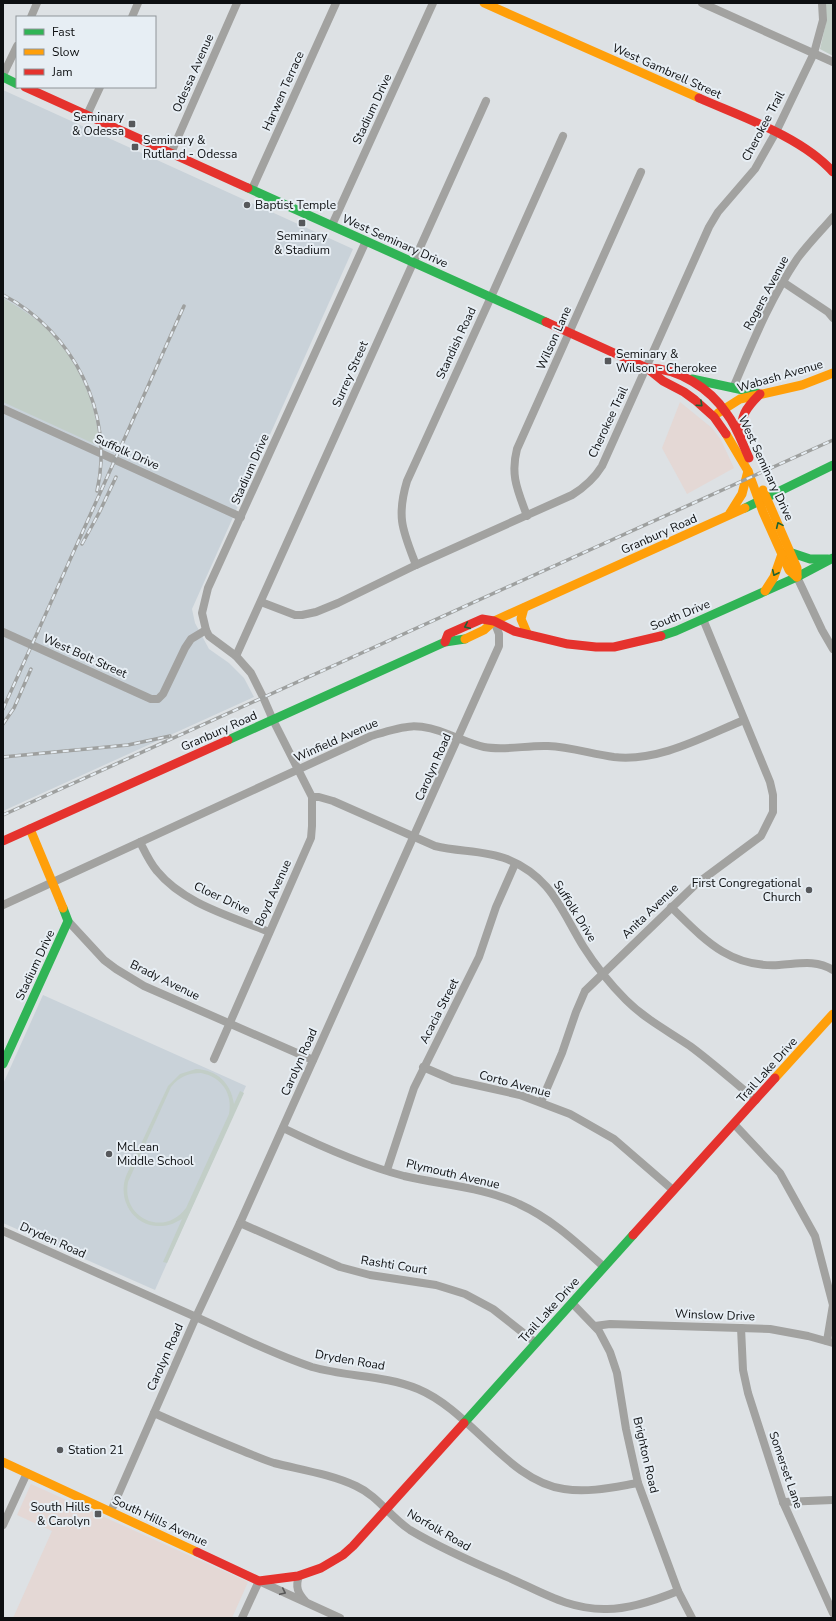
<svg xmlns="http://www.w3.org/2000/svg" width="836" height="1621" font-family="'Nunito Sans',sans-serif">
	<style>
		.commercial { fill: #e4d8d5 }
		.built { fill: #c9d2d9 }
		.green { fill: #c2cec7; fill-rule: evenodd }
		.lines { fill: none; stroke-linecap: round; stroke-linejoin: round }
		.street { stroke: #a2a2a0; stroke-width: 8 }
		.fast { stroke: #30b455; stroke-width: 9 }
		.slow { stroke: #ff9f0a; stroke-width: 9 }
		.jam { stroke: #e5322d; stroke-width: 9 }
		.rail-casing { stroke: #9ea09f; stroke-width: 3.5 }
		.rail { stroke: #e7eef4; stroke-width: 2; stroke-dasharray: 6; stroke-linecap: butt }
		.oneway { stroke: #1e6233 }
		.oneway2 { stroke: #585858 }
		.poi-dot { fill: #56585b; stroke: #e7eef4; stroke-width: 1.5 }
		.labels { text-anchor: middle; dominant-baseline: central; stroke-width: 4; stroke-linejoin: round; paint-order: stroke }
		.street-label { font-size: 12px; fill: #0d0f11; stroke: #e7eef4 }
		.poi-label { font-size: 12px; fill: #0d0f11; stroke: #e7eef4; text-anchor: start }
	</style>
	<rect width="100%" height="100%" fill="#dde1e4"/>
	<g class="commercial">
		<polygon points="680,402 712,428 721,440 734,468 687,494 662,448"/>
		<polygon points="31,1484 248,1582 232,1618 13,1618 52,1531 17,1515"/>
	</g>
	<g class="built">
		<polygon points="3,90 353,249 192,609 195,623 209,649 229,663 244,678 254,697 3,811"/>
		<polygon points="43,995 246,1086 155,1290 3,1223 3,1084"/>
	</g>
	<g class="green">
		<polygon points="825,3 833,3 833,56 820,49 826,23"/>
		<path d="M3,298C18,307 33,316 46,328C77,359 97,402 99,446L3,402Z"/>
		<path d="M196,1069C217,1070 231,1083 234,1104L240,1091L244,1093L167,1263L163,1262L182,1219C176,1222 170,1226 162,1226C134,1228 117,1200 126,1176L168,1086L180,1074ZM201,1073C222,1077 233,1094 229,1114L186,1208C164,1238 121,1218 128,1182L171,1087C179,1077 188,1073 201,1073Z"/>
	</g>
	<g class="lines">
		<g class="street">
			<polyline points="702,3 833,62"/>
			<polyline points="31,17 37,3"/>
			<polyline points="132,17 138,3"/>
			<polyline points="3,75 17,46"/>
			<polyline points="87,115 100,87"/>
			<polyline points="171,153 237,3"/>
			<polyline points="252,189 336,3"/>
			<polyline points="332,225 433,3"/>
			<polyline points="783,282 828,312 833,318"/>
			<path d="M733,388C752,344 770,299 797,259C808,244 821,231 833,217"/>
			<polyline points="3,409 241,517"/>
			<path d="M527,516C518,491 510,476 517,449L641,172"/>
			<path d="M416,565C403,531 396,518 407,481L491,297L563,136"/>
			<polyline points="797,577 822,630 833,649"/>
			<path d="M261,602L295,615H302L316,612L338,603L416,565L572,495C585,487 594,479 602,466L709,227L718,212L755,169L776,132L814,53L823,20L822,3"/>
			<polyline points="3,632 151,699 158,699 163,694 185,648 191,639 206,630"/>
			<polyline points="236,656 486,101"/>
			<path d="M312,797H319L333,801L435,846C459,852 484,850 507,859C551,877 560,908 583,946C595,965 610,984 626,1000C645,1019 668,1031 690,1046C713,1063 734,1082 756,1100"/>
			<path d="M140,842C145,852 150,863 157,871C184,904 231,916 269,932"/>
			<path d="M3,905L371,736C404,726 416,721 450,735C461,739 473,745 484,747C505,751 527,745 548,746C570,747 592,754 614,757C659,762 703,737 744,720"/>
			<path d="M671,907C704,939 729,968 779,965C798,964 815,959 833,970"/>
			<polyline points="68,921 104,960 116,969 144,986 313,1060"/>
			<polyline points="214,1059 311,838 312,826 312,797 273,720 263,697 251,673 236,656 209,636 206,630 202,613 208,588 366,241"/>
			<polyline points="423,1067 453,1080 520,1095 570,1114 614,1139 673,1190"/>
			<polyline points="541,1102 562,1053 576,1012 585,991 695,885 761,836 773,812 773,795 770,782 703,619"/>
			<polyline points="734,1124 780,1173 815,1236 833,1305 827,1341"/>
			<path d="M283,1128C322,1147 362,1165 404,1176C442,1185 484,1187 519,1204C552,1219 577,1243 604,1267"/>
			<polyline points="387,1170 414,1088 479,957 496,907 515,864"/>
			<polyline points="240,1223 340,1267 370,1275 436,1285 465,1294 493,1309 536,1343"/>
			<path d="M3,1231C67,1260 132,1288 196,1317C234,1334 272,1354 312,1367C347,1377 384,1375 418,1389C471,1411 508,1481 564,1489C589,1493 614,1487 638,1483"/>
			<polyline points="572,1303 599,1331 610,1352 617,1373 626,1429 638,1483 678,1591 692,1618"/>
			<polyline points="595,1326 610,1324 770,1329 808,1336 833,1343"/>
			<polyline points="741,1328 743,1370 748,1393 783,1502 833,1613"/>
			<path d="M154,1413C183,1426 213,1439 243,1451C253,1455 264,1460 274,1463C302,1470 330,1474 356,1486C378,1496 390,1517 410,1530C440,1548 472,1562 505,1576C540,1591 568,1610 607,1609C631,1609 656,1600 678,1591"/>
			<polyline points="783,1502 833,1500"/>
			<polyline points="111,1511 196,1317 240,1223 499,646 499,634 494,621"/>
			<polyline points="3,1525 27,1473"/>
			<path d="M299,1576C295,1587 298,1593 305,1601"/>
			<polyline points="242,1618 259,1581 340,1618"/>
		</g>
		<g class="fast">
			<polyline points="3,77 17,84"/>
			<polyline points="248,188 546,322"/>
			<polyline points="692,379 757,393"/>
			<polyline points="745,508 833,465"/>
			<polyline points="792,553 810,559 828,559"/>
			<polyline points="661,636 676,631 797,577 833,558"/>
			<polyline points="228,740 445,642 465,639"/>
			<polyline points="3,1064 68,921 63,908"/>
			<polyline points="464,1423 633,1235"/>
		</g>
		<g class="slow">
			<polyline points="484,3 699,98"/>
			<polyline points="718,413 740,399 802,385 833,373"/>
			<polyline points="726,434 748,471 763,512 789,570 797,577"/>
			<polyline points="763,490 797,568 797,577"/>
			<polyline points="730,513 742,494 748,471"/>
			<polyline points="765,591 774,577 782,554"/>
			<polyline points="524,608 521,619 527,633"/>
			<polyline points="465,639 484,630 494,621 745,508"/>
			<polyline points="30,829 63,908"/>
			<polyline points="775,1078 833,1014"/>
			<polyline points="3,1462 197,1552"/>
		</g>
		<g class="jam">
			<polyline points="25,87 248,188"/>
			<path d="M699,98C742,117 802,137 833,172"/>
			<polyline points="546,322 647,368 663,381 684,392 695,400 714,417 726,434"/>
			<path d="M647,368C678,368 710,388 727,414C737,427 742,443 749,458"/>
			<path d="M741,436C741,415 745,409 760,394"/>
			<polyline points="445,642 448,634 482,619 494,621 514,631 568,644 596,647 614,647 661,636"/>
			<polyline points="3,841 228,740"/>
			<polyline points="633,1235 775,1078"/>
			<polyline points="197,1552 259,1581 298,1576 321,1568 343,1555 353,1546 464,1423"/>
		</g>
		<defs>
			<g id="rail">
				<path d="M3,295C73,331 115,413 97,491"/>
				<polyline points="82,544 99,513 116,477"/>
				<polyline points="3,709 184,306"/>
				<polyline points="3,724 14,708 31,669"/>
				<polyline points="3,757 128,745 170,736"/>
				<polyline points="3,815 833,440"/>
			</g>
		</defs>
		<use href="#rail" class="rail-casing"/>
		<use href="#rail" class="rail"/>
	</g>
	<defs><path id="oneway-chevron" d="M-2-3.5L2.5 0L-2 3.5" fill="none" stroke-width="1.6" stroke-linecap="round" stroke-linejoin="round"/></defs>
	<g class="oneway">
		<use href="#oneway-chevron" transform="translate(700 404) rotate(42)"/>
		<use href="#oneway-chevron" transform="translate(779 525) rotate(-114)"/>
		<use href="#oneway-chevron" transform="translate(775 573) rotate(115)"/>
		<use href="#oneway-chevron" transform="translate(467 626) rotate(156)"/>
	</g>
	<use class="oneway2" href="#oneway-chevron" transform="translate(283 1592) rotate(25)"/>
	<g class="poi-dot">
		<rect x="128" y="120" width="8" height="8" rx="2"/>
		<rect x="131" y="143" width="8" height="8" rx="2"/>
		<circle cx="247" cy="205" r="4"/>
		<rect x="298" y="219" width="8" height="8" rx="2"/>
		<rect x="604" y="357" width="8" height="8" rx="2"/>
		<circle cx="809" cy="890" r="4"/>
		<circle cx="109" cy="1154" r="4"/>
		<circle cx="60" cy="1450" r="4"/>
		<rect x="94" y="1510" width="8" height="8" rx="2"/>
	</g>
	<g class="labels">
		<g class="street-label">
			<text transform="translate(667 71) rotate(24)">West Gambrell Street</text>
			<text transform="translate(193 73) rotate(-66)">Odessa Avenue</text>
			<text transform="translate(283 91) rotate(-66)">Harwen Terrace</text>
			<text transform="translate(372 109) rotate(-65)">Stadium Drive</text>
			<text transform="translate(763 126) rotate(-62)">Cherokee Trail</text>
			<text transform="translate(395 241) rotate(24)">West Seminary Drive</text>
			<text transform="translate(766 293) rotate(-62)">Rogers Avenue</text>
			<text transform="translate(554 338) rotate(-66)">Wilson Lane</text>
			<text transform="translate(456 343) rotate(-65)">Standish Road</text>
			<text transform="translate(350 374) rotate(-66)">Surrey Street</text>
			<text transform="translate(780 376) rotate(-16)">Wabash Avenue</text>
			<text transform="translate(608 422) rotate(-65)">Cherokee Trail</text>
			<text transform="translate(127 452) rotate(24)">Suffolk Drive</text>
			<text transform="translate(766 468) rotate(65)">West Seminary Drive</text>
			<text transform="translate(250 469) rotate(-66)">Stadium Drive</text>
			<text transform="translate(659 534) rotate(-24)">Granbury Road</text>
			<text transform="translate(680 615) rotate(-22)">South Drive</text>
			<text transform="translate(85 656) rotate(24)">West Bolt Street</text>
			<text transform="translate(219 731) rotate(-24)">Granbury Road</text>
			<text transform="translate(336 740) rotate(-24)">Winfield Avenue</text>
			<text transform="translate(433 767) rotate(-66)">Carolyn Road</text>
			<text transform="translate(273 893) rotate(-66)">Boyd Avenue</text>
			<text transform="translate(222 898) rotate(25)">Cloer Drive</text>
			<text transform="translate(575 911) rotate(58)">Suffolk Drive</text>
			<text transform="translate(650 911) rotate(-44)">Anita Avenue</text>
			<text transform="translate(35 965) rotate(-65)">Stadium Drive</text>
			<text transform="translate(165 980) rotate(26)">Brady Avenue</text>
			<text transform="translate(439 1011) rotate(-63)">Acacia Street</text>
			<text transform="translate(299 1062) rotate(-66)">Carolyn Road</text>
			<text transform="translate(767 1070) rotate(-48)">Trail Lake Drive</text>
			<text transform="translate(515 1084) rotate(15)">Corto Avenue</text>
			<text transform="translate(453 1174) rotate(13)">Plymouth Avenue</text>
			<text transform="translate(53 1240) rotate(24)">Dryden Road</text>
			<text transform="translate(394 1265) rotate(9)">Rashti Court</text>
			<text transform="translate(549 1310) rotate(-48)">Trail Lake Drive</text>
			<text transform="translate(715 1315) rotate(2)">Winslow Drive</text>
			<text transform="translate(165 1357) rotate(-66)">Carolyn Road</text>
			<text transform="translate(350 1360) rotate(10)">Dryden Road</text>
			<text transform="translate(646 1455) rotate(77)">Brighton Road</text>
			<text transform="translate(786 1470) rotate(71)">Somerset Lane</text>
			<text transform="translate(160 1521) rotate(25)">South Hills Avenue</text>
			<text transform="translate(439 1530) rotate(30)">Norfolk Road</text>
		</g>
		<g class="poi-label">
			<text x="124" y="117" text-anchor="end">Seminary<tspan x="124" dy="14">&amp; Odessa</tspan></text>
			<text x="143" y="140">Seminary &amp;<tspan x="143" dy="14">Rutland - Odessa</tspan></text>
			<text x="255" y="205">Baptist Temple</text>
			<text x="302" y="236" text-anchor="middle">Seminary<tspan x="302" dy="14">&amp; Stadium</tspan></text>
			<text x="616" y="354">Seminary &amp;<tspan x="616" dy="14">Wilson - Cherokee</tspan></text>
			<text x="801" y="883" text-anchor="end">First Congregational<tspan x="801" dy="14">Church</tspan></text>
			<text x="117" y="1147">McLean<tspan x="117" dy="14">Middle School</tspan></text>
			<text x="68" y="1450">Station 21</text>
			<text x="90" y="1507" text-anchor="end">South Hills<tspan x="90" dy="14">&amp; Carolyn</tspan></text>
		</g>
	</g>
	<rect width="836" height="1621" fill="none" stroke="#0d0f11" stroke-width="8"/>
	<rect x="16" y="16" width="140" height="72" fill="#e7eef4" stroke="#909599"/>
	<rect x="24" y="29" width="20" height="6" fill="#30b455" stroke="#909599"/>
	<text x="52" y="36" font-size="12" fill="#0d0f11">Fast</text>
	<rect x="24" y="49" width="20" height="6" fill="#ff9f0a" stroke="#909599"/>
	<text x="52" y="56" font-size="12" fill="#0d0f11">Slow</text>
	<rect x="24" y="69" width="20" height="6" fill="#e5322d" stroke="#909599"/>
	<text x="52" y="76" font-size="12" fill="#0d0f11">Jam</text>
</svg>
